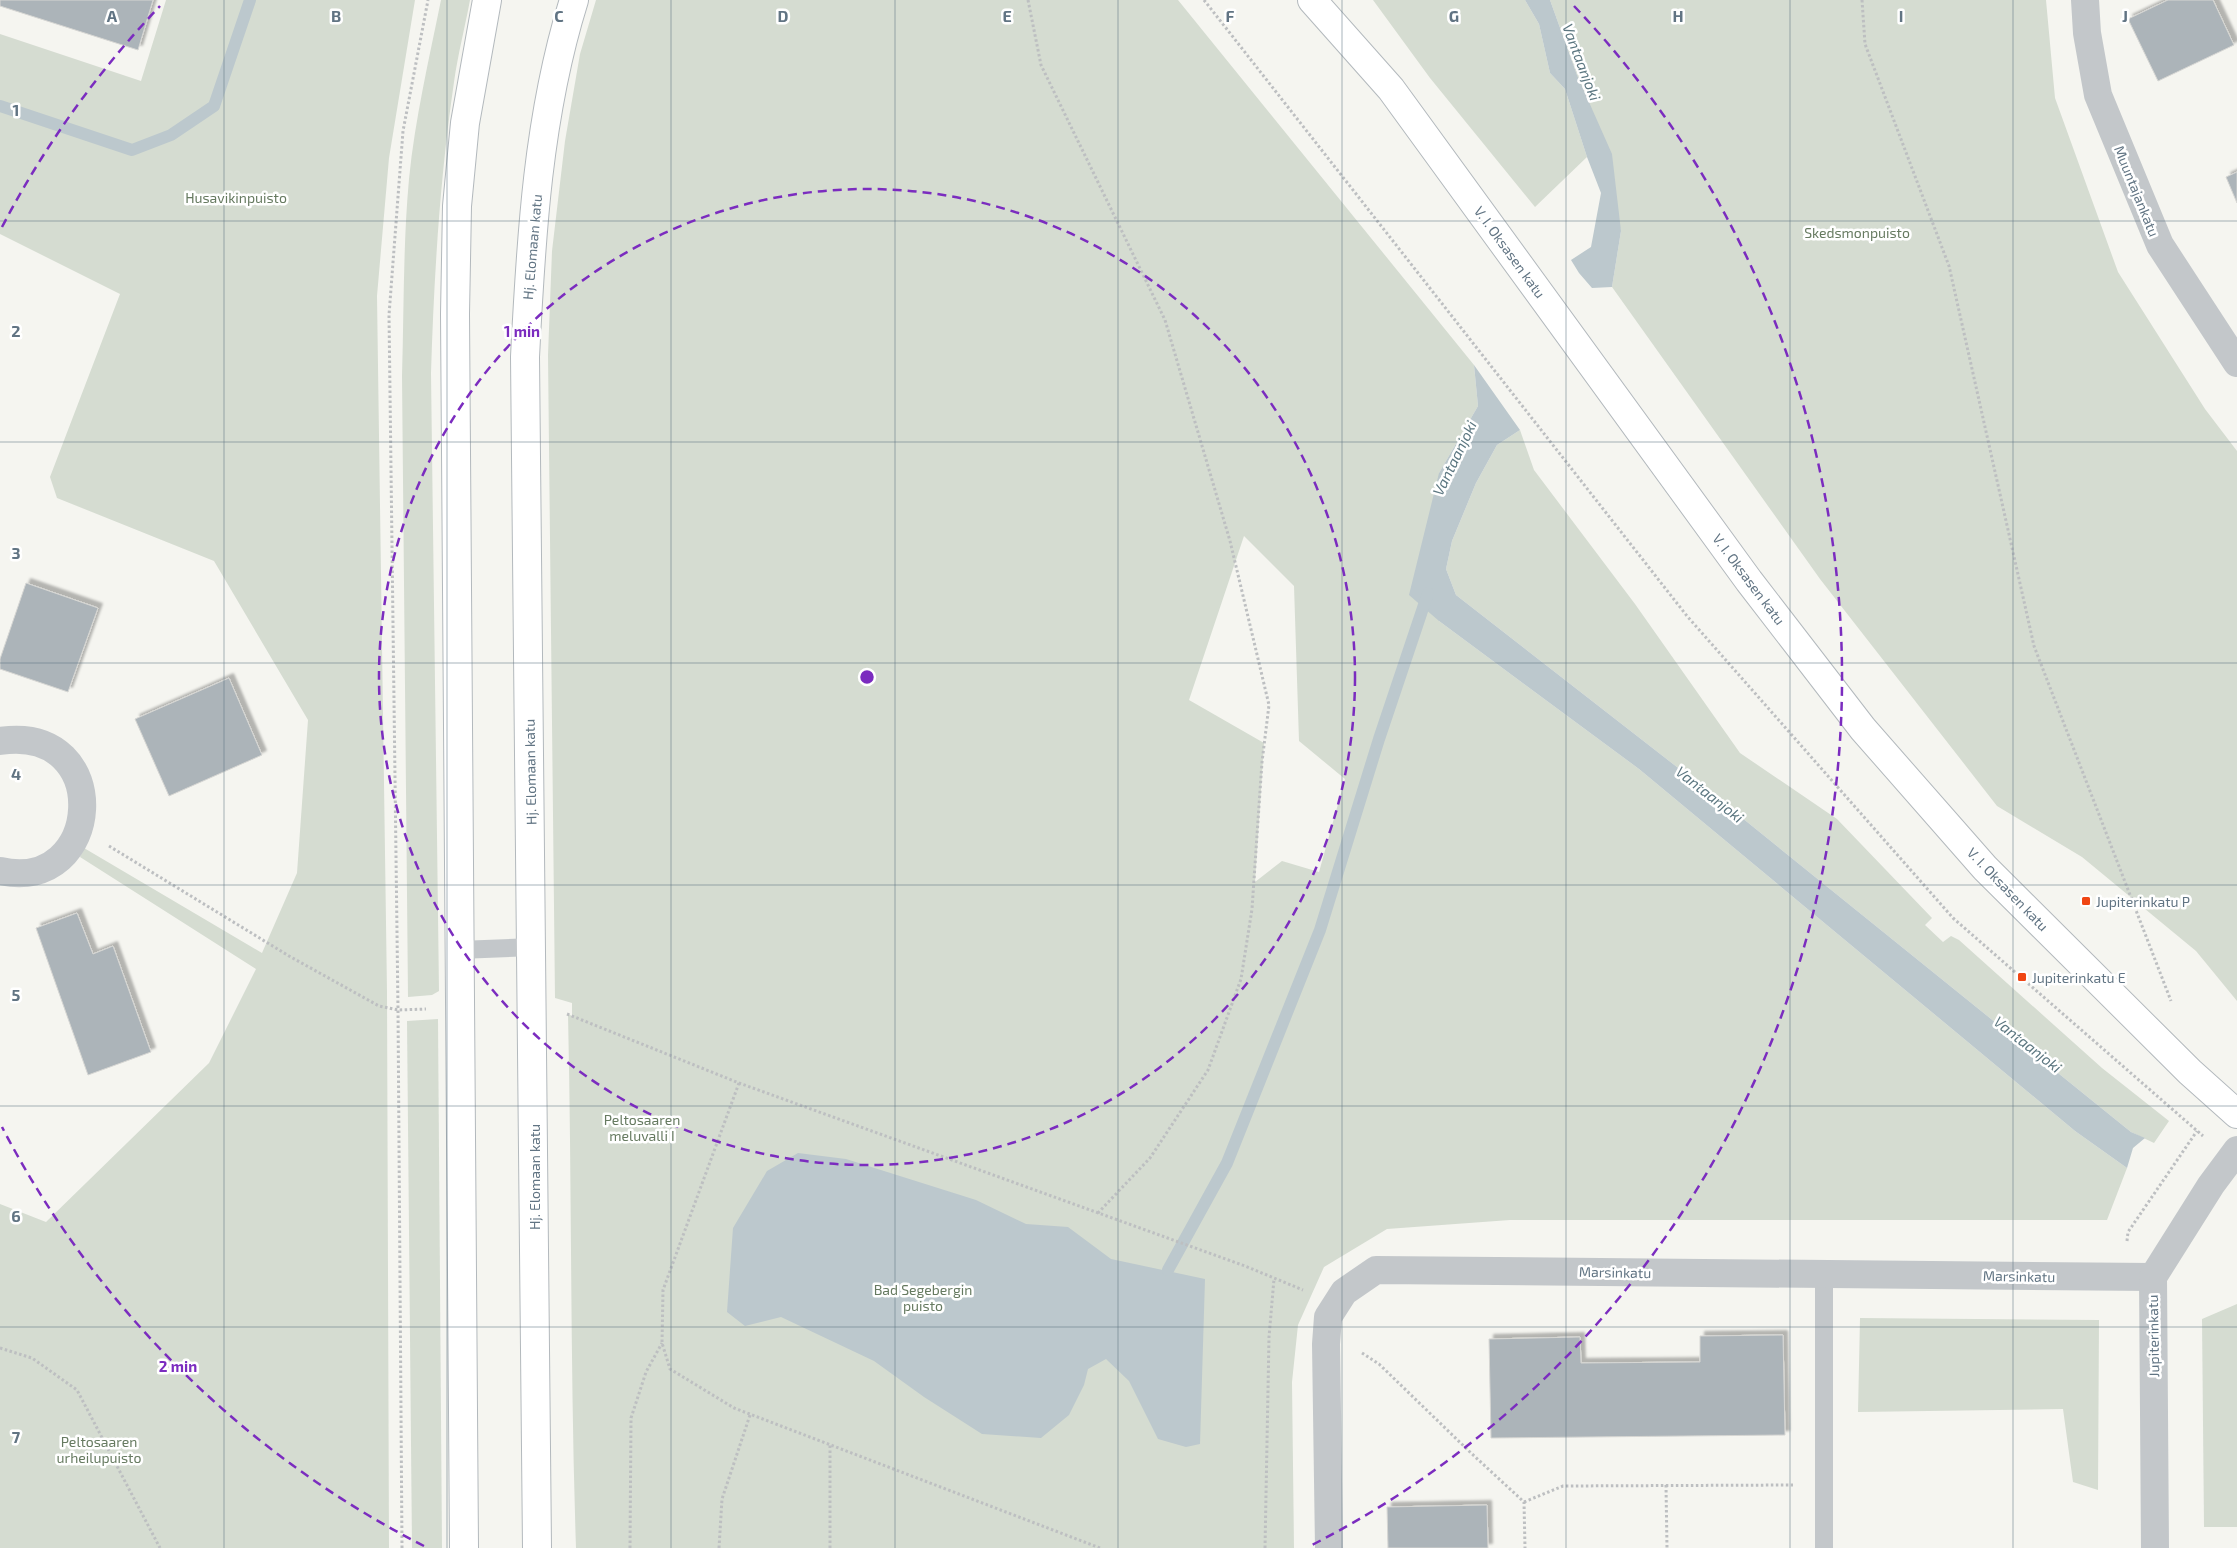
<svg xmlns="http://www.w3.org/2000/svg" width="2237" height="1548" font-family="'Exo 2',sans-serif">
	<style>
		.green { fill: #d5dcd1; fill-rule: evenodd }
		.water { fill: #bcc8cd }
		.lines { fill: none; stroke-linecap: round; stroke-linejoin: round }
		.stream { stroke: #bcc8cd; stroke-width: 12 }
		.building { fill: #acb4b9; stroke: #d6d6d3; filter: url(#shadow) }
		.secondary-casing { stroke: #b3b9bd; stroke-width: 30 }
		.path { stroke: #bdbfc1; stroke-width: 3; stroke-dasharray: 2.5 2.5; stroke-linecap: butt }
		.lane { stroke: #c3c7ca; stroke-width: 18 }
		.street { stroke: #c3c7ca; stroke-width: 28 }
		.secondary { stroke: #fff; stroke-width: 28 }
		.grid { fill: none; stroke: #617483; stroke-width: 1; stroke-opacity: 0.55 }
		.ring { fill: none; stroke: #7b2cbf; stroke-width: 2.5; stroke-dasharray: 9 6 }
		.poi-dot { fill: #f04614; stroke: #fff; stroke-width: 2 }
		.labels { text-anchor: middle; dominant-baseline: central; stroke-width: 5; stroke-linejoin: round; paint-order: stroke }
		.street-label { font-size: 14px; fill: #617483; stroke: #fff }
		.park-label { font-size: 14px; fill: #667a60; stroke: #fff }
		.poi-label { font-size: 14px; fill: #617483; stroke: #fff; text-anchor: start }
		.water-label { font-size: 15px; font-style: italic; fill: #5c7781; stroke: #fff }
		.grid-label { font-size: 16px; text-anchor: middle; font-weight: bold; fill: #617483; stroke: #fff; stroke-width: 5; stroke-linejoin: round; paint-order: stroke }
		.centre { fill: #7b2cbf; stroke: #fff; stroke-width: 2.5 }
		.ring-label { font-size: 15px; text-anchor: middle; font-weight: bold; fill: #7b2cbf; stroke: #fff; stroke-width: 5; stroke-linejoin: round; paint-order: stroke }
	</style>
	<defs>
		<filter id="shadow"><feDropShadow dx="4.5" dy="-4.5" stdDeviation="1" flood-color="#0004"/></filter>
	</defs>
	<rect width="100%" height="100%" fill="#f5f5f0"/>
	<g class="green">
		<polygon points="166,0 415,0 389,158 377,296 387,992 389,1548 0,1548 0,1204 46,1222 209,1063 256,969 80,857 84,848 262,953 297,873 308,720 214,561 57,498 50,477 120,294 0,234 0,34 141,81"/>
		<path d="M441,0H470C465,27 458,54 454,82C440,178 434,275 431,373L439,991L432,995L408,997L402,376C404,311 403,244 409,179C415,119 429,59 441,0Z"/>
		<path d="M596,0H1178L1474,365L1478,406L1439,473V621L1639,769L2075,1131L2127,1168L2107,1220H1510L1387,1229L1324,1267L1298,1325L1292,1382L1294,1548H576C570,1370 572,1192 568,1014L572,1016V1003L555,998L548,355L552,251L565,141L580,54ZM1244,536L1294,586L1299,741L1345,779L1319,872L1282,861L1255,882L1264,743L1189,700Z"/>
		<polygon points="1373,0 1525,0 1539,24 1550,73 1565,89 1587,157 1535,207 1430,78"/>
		<polygon points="1550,0 2046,0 2055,98 2118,272 2205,409 2237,451 2237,1001 2196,951 2082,857 1997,806 1820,579 1612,287 1621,231 1577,75"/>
		<polygon points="1520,430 1534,470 1635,604 1740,753 1837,819 1932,918 1925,925 1943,942 1951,936 1959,940 2102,1068 2169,1121 2154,1143 2131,1132 1736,813 1456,595 1446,569 1452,541 1476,483 1497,445"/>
		<polygon points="438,1019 442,1548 412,1548 407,1021"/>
		<polygon points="2237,1304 2237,1527 2204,1527 2202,1319"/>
		<polygon points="1860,1318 2099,1320 2098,1490 2073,1482 2063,1409 1858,1412"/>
	</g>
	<g class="water">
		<polygon points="1525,0 1550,0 1577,75 1612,154 1621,231 1612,287 1592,288 1579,273 1571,260 1591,247 1601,193 1587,157 1565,89 1550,73 1539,24"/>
		<polygon points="1474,365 1520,430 1497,445 1476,483 1452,541 1446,569 1456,595 1736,813 2131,1132 2145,1138 2133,1148 2127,1168 2075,1131 1639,769 1439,621 1409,595 1439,473 1478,406"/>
		<polygon points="798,1153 846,1159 976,1200 1026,1224 1068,1227 1111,1259 1205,1279 1200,1444 1186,1447 1158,1439 1129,1381 1106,1359 1088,1369 1084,1385 1069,1415 1041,1438 982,1434 924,1397 874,1361 781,1317 745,1326 727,1312 733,1228 767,1171"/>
	</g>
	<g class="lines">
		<g class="stream">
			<polyline points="0,106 132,150 171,135 214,106 250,0"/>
			<polyline points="1168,1270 1227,1163 1320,930 1379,739 1428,593"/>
		</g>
	</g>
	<g class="building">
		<polygon points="0,0 153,0 138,50 0,6"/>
		<polygon points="2168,0 2213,0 2234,45 2158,81 2128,19"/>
		<polygon points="2237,172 2237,203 2226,177"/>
		<polygon points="26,583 98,608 68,692 0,669 0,659"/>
		<polygon points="229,678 262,755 169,796 135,719"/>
		<polygon points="77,913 93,954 113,946 151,1052 88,1075 36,928"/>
		<polygon points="1783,1335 1785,1435 1491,1438 1489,1339 1580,1337 1581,1363 1700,1362 1700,1336"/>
		<polygon points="1487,1505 1488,1548 1388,1548 1387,1507"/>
	</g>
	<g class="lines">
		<defs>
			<g id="secondary">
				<polyline points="1312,0 1391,89 1749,581 1863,729 1985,868 2190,1072 2237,1114"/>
				<polyline points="464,1548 455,314 457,206 465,123 487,0"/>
				<path d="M537,1548L525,357C531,237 538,115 574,0"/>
			</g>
		</defs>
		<use href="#secondary" class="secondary-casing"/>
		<g class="path">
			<polyline points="1028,0 1041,65 1165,320 1230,541 1269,705 1262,762 1252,909 1241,979 1208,1070 1150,1158 1097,1214"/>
			<polyline points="1204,0 1687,616 1953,918 2203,1136"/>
			<polyline points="1862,0 1865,44 1949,266 2034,646 2171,1001"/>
			<polyline points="109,846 289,956 379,1006 398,1010 426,1009"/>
			<polyline points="567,1014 739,1083 1245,1266 1303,1290"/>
			<polyline points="739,1083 663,1290 662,1343 670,1369 734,1408 1100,1548"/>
			<polyline points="2127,1241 2128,1232 2197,1131"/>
			<polyline points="0,1348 32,1358 77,1390 160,1548"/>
			<polyline points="1362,1353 1379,1364 1471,1453 1524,1502 1525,1548"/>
			<polyline points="1666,1485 1667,1548"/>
			<polyline points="1524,1502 1563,1486 1793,1485"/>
			<polyline points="402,1548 398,1010 389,315 403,131 428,0"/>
			<polyline points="630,1548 631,1418 646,1372 662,1343"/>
			<polyline points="719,1548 722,1499 750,1415"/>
			<polyline points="830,1548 830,1445"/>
			<polyline points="1265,1548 1269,1337 1274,1279"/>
		</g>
		<g class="lane">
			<polyline points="459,950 532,947"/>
			<polyline points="1824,1548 1824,1274"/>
		</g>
		<g class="street">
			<polyline points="2085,0 2087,33 2098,95 2160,245 2237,363"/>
			<path d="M0,741C116,724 103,895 0,871"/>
			<polyline points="1329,1548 1326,1344 1328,1317 1344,1292 1376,1270 2153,1277"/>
			<polyline points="2155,1548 2153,1277 2211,1185 2237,1150"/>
		</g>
		<use href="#secondary" class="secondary"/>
	</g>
	<path class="grid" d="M224,0V1548M447,0V1548M671,0V1548M895,0V1548M1118,0V1548M1342,0V1548M1566,0V1548M1790,0V1548M2013,0V1548M0,221H2237M0,442H2237M0,663H2237M0,885H2237M0,1106H2237M0,1327H2237"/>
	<g class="ring">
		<circle cx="867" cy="677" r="488"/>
		<path d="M424 1546A975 975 0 0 1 2 1127M2 227A975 975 0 0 1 160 6M1574 6A975 975 0 0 1 1310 1546"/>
	</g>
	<g class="poi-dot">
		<rect x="2081" y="896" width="10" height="10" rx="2.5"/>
		<rect x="2017" y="972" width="10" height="10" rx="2.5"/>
	</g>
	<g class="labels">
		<g class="street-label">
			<text transform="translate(2137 191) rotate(68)">Muuntajankatu</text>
			<text transform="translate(532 247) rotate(-85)">Hj. Elomaan katu</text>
			<text transform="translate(1510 252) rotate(54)">V. I. Oksasen katu</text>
			<text transform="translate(1749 579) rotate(53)">V. I. Oksasen katu</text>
			<text transform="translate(530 772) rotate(-91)">Hj. Elomaan katu</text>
			<text transform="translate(2008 889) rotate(46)">V. I. Oksasen katu</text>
			<text transform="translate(534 1177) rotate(-90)">Hj. Elomaan katu</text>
			<text transform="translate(1615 1272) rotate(1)">Marsinkatu</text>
			<text transform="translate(2019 1276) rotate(1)">Marsinkatu</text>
			<text transform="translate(2153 1336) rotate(-91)">Jupiterinkatu</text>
		</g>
		<g class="park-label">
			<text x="236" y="197">Husavikinpuisto</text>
			<text x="1857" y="232">Skedsmonpuisto</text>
			<text x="642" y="1119">Peltosaaren<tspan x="642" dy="16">meluvalli I</tspan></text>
			<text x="923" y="1289">Bad Segebergin<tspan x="923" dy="16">puisto</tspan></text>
			<text x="99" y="1441">Peltosaaren<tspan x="99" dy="16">urheilupuisto</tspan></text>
		</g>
		<g class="poi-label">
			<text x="2096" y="901">Jupiterinkatu P</text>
			<text x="2032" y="977">Jupiterinkatu E</text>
		</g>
		<g class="water-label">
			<text transform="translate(1582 62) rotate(69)">Vantaanjoki</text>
			<text transform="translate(1454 458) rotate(-64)">Vantaanjoki</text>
			<text transform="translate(1710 794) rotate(38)">Vantaanjoki</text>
			<text transform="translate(2028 1044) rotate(38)">Vantaanjoki</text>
		</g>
	</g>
	<g class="grid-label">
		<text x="112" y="22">A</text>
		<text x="336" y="22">B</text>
		<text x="559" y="22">C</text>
		<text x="783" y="22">D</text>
		<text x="1007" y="22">E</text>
		<text x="1230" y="22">F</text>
		<text x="1454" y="22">G</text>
		<text x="1678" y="22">H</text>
		<text x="1901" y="22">I</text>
		<text x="2125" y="22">J</text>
		<text x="16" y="116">1</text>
		<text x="16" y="337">2</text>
		<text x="16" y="559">3</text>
		<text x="16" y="780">4</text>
		<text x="16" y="1001">5</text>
		<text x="16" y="1222">6</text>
		<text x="16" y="1443">7</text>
	</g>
	<circle cx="867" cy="677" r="8" class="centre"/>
	<g class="ring-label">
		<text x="522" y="337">1 min</text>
		<text x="178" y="1372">2 min</text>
	</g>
</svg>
